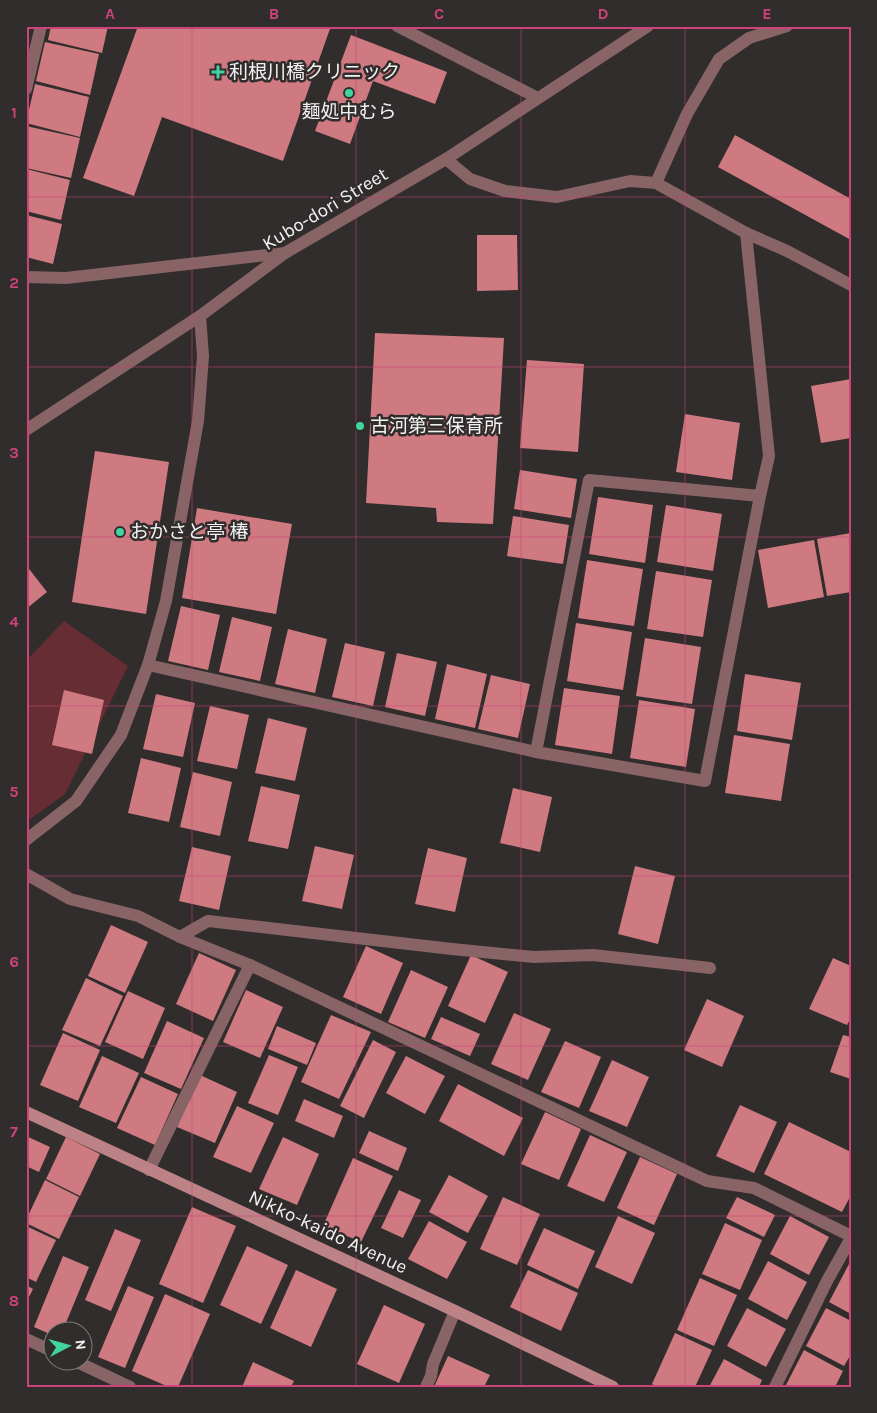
<svg xmlns="http://www.w3.org/2000/svg" width="877" height="1413" font-family="Karla,'Noto Sans JP',sans-serif">
	<style>
		.green { fill: #662e34 }
		.building { fill: #cf7a81 }
		.lines { fill: none; stroke-linecap: round; stroke-linejoin: round }
		.service { stroke: #896466; stroke-width: 12 }
		.minor { stroke: #896466; stroke-width: 12 }
		.tertiary { stroke: #896466; stroke-width: 12 }
		.secondary { stroke: #bc8286; stroke-width: 12 }
		.grid { fill: none; stroke: #cc4379; stroke-width: 1; stroke-opacity: 0.55 }
		.poi-dot { fill: #42d4a0; stroke: #312d2d; stroke-width: 2 }
		.labels { text-anchor: middle; dominant-baseline: central; stroke-width: 5; stroke-linejoin: round; paint-order: stroke }
		.poi-label { font-size: 19px; fill: #f3f1f1; stroke: #312d2d; text-anchor: start }
		.street-label { font-size: 19px; fill: #f3f1f1; stroke: #312d2d }
		.neatline { fill: none; stroke: #cc4379; stroke-width: 2 }
		.grid-label { font-size: 16px; text-anchor: middle; font-weight: bold; fill: #cc4379 }
	</style>
	<rect width="100%" height="100%" fill="#312d2d"/>
	<polygon class="green" points="64,621 128,666 65,794 26,822 26,661"/>
	<g class="building">
		<polygon points="51,26 108,26 102,53 48,40"/>
		<polygon points="138,26 331,26 283,161 162,117 134,196 83,178"/>
		<polygon points="351,35 447,72 435,104 373,81 350,144 315,131"/>
		<polygon points="45,42 99,54 90,95 36,81"/>
		<polygon points="35,84 89,97 80,137 26,123"/>
		<polygon points="26,126 80,138 71,178 26,168"/>
		<polygon points="735,135 851,199 851,240 718,167"/>
		<polygon points="26,169 70,180 61,220 26,211"/>
		<polygon points="26,215 62,224 53,264 26,257"/>
		<polygon points="477,235 517,235 518,290 477,291"/>
		<polygon points="375,333 504,338 493,524 437,522 436,508 366,503"/>
		<polygon points="527,360 584,364 578,452 520,448"/>
		<polygon points="851,379 851,438 821,443 811,386"/>
		<polygon points="685,414 740,423 732,480 676,472"/>
		<polygon points="95,451 169,462 146,614 72,602"/>
		<polygon points="520,470 577,479 571,518 514,509"/>
		<polygon points="598,497 653,505 645,563 589,554"/>
		<polygon points="666,505 722,514 713,571 657,562"/>
		<polygon points="197,508 292,524 276,614 182,598"/>
		<polygon points="513,516 569,525 563,564 507,556"/>
		<polygon points="851,533 851,592 827,596 817,539"/>
		<polygon points="814,540 824,597 768,608 758,550"/>
		<polygon points="587,560 643,569 634,626 578,618"/>
		<polygon points="26,565 47,592 26,609"/>
		<polygon points="656,571 712,580 703,637 647,629"/>
		<polygon points="181,606 220,615 208,670 168,661"/>
		<polygon points="232,617 272,627 260,681 219,672"/>
		<polygon points="576,623 632,632 623,690 567,681"/>
		<polygon points="288,629 327,639 315,693 275,684"/>
		<polygon points="645,638 701,647 692,704 636,696"/>
		<polygon points="345,643 385,652 373,706 332,697"/>
		<polygon points="397,653 437,662 425,716 385,707"/>
		<polygon points="447,664 487,674 475,728 435,719"/>
		<polygon points="745,674 801,683 792,740 737,731"/>
		<polygon points="491,675 530,684 518,738 478,729"/>
		<polygon points="564,688 620,696 612,754 555,745"/>
		<polygon points="64,690 104,700 92,754 52,745"/>
		<polygon points="156,694 195,703 183,757 143,749"/>
		<polygon points="639,700 695,709 686,767 630,758"/>
		<polygon points="210,706 249,715 237,769 197,761"/>
		<polygon points="268,718 307,728 295,781 255,773"/>
		<polygon points="734,735 790,744 781,801 725,793"/>
		<polygon points="141,758 181,768 169,822 128,813"/>
		<polygon points="193,772 232,782 220,836 180,827"/>
		<polygon points="261,786 300,795 288,849 248,841"/>
		<polygon points="513,788 552,797 540,852 500,843"/>
		<polygon points="315,846 354,855 342,909 302,901"/>
		<polygon points="192,847 231,856 219,910 179,901"/>
		<polygon points="428,848 467,858 455,912 415,904"/>
		<polygon points="635,866 675,876 658,944 618,934"/>
		<polygon points="111,925 148,942 125,993 88,976"/>
		<polygon points="366,946 403,963 381,1014 343,997"/>
		<polygon points="199,953 236,970 213,1021 176,1004"/>
		<polygon points="471,955 508,972 485,1023 448,1006"/>
		<polygon points="833,958 851,966 851,1017 847,1025 809,1009"/>
		<polygon points="411,970 448,987 425,1038 388,1022"/>
		<polygon points="86,978 123,996 100,1046 62,1030"/>
		<polygon points="246,990 283,1007 260,1058 223,1042"/>
		<polygon points="128,991 165,1008 143,1059 105,1042"/>
		<polygon points="707,999 744,1016 722,1067 684,1050"/>
		<polygon points="514,1013 551,1029 528,1080 491,1064"/>
		<polygon points="331,1015 371,1032 339,1099 301,1082"/>
		<polygon points="441,1017 480,1034 470,1056 431,1039"/>
		<polygon points="167,1021 204,1038 181,1089 144,1073"/>
		<polygon points="277,1026 316,1043 307,1065 268,1049"/>
		<polygon points="63,1033 100,1050 78,1101 40,1085"/>
		<polygon points="843,1035 851,1037 851,1079 830,1072"/>
		<polygon points="373,1040 396,1052 364,1118 340,1106"/>
		<polygon points="565,1041 601,1057 579,1108 541,1092"/>
		<polygon points="269,1055 298,1067 278,1115 248,1103"/>
		<polygon points="102,1056 139,1073 116,1123 79,1107"/>
		<polygon points="406,1056 445,1076 425,1114 386,1093"/>
		<polygon points="612,1060 649,1077 627,1127 589,1111"/>
		<polygon points="200,1075 237,1092 215,1143 177,1127"/>
		<polygon points="141,1077 178,1094 155,1145 117,1128"/>
		<polygon points="458,1084 523,1118 504,1156 439,1121"/>
		<polygon points="304,1099 343,1116 334,1138 295,1121"/>
		<polygon points="740,1105 777,1122 754,1173 716,1156"/>
		<polygon points="237,1106 274,1123 251,1173 213,1157"/>
		<polygon points="545,1112 581,1129 559,1180 521,1164"/>
		<polygon points="789,1122 851,1152 851,1195 842,1212 764,1174"/>
		<polygon points="369,1131 407,1148 398,1171 359,1153"/>
		<polygon points="590,1135 627,1152 604,1202 567,1186"/>
		<polygon points="26,1136 50,1147 39,1172 26,1166"/>
		<polygon points="66,1137 100,1154 80,1196 46,1179"/>
		<polygon points="283,1137 319,1154 297,1205 259,1189"/>
		<polygon points="640,1157 677,1174 654,1225 617,1208"/>
		<polygon points="353,1158 393,1176 361,1242 323,1226"/>
		<polygon points="449,1175 488,1196 468,1233 429,1212"/>
		<polygon points="45,1180 79,1197 59,1239 26,1223 26,1220"/>
		<polygon points="399,1190 421,1200 403,1238 381,1228"/>
		<polygon points="503,1197 540,1214 517,1265 480,1249"/>
		<polygon points="737,1197 775,1215 764,1237 726,1218"/>
		<polygon points="192,1207 236,1226 203,1303 159,1284"/>
		<polygon points="618,1216 655,1233 632,1284 595,1267"/>
		<polygon points="790,1216 829,1237 809,1275 770,1254"/>
		<polygon points="429,1221 467,1242 447,1279 408,1259"/>
		<polygon points="725,1223 762,1240 740,1290 702,1274"/>
		<polygon points="26,1226 56,1240 36,1282 26,1277"/>
		<polygon points="544,1228 595,1251 578,1289 527,1265"/>
		<polygon points="115,1229 141,1240 111,1311 85,1300"/>
		<polygon points="247,1246 288,1265 261,1324 220,1305"/>
		<polygon points="63,1256 89,1267 63,1330 52,1330 52,1335 34,1327"/>
		<polygon points="768,1261 807,1282 787,1320 748,1299"/>
		<polygon points="849,1264 851,1265 851,1314 829,1302"/>
		<polygon points="296,1270 337,1289 311,1347 270,1328"/>
		<polygon points="528,1270 578,1293 561,1331 510,1307"/>
		<polygon points="700,1278 737,1295 714,1346 677,1330"/>
		<polygon points="26,1285 33,1289 26,1303"/>
		<polygon points="128,1286 154,1297 125,1368 98,1357"/>
		<polygon points="165,1294 210,1314 178,1387 169,1387 132,1371"/>
		<polygon points="384,1305 425,1324 399,1383 357,1364"/>
		<polygon points="747,1308 786,1329 766,1367 727,1346"/>
		<polygon points="826,1308 851,1321 851,1354 844,1366 806,1346"/>
		<polygon points="675,1333 712,1350 695,1387 657,1387 652,1384"/>
		<polygon points="804,1350 843,1371 835,1387 785,1387"/>
		<polygon points="448,1356 490,1375 484,1387 434,1387"/>
		<polygon points="724,1359 762,1380 759,1387 709,1387"/>
		<polygon points="253,1362 294,1381 291,1387 242,1387"/>
	</g>
	<g class="lines">
		<g class="service">
			<polyline points="397,26 538,98"/>
			<polyline points="446,159 470,179 505,191 557,197 630,181 656,183 746,233 787,251 851,285"/>
			<polyline points="656,183 687,114 719,59 749,38 787,26"/>
			<polyline points="180,937 208,921 452,949 534,957 593,955 710,968"/>
			<polyline points="149,1170 250,965"/>
		</g>
		<g class="minor">
			<polyline points="26,89 41,26"/>
			<polyline points="746,233 769,456 760,496 705,781 536,752 589,480 760,496"/>
			<polyline points="26,277 66,278 285,253"/>
			<polyline points="200,316 203,356 198,421 166,601 148,665 536,752"/>
			<polyline points="26,840 76,801 121,735 148,665"/>
			<polyline points="26,874 70,899 138,916 180,937 250,965 707,1181 754,1188 851,1236"/>
			<polyline points="26,1339 52,1351"/>
			<polyline points="73,1360 130,1387"/>
			<polyline points="426,1387 431,1376 433,1364 455,1311"/>
			<polyline points="775,1387 827,1281 851,1238"/>
		</g>
		<polyline class="tertiary" points="26,430 200,316 285,253 446,159 648,26"/>
		<polyline class="secondary" points="26,1112 455,1311 613,1387"/>
	</g>
	<path class="grid" d="M192,26V1387M356,26V1387M521,26V1387M685,26V1387M26,197H851M26,367H851M26,537H851M26,706H851M26,876H851M26,1046H851M26,1216H851"/>
	<g class="poi-dot">
		<path d="M215.5 64.5h5v5h5v5h-5v5h-5v-5h-5v-5h5z"/>
		<circle cx="349" cy="93" r="5"/>
		<circle cx="360" cy="426" r="5"/>
		<circle cx="120" cy="532" r="5"/>
	</g>
	<g class="labels">
		<g class="poi-label">
			<text x="229" y="72">利根川橋クリニック</text>
			<text x="349" y="112" text-anchor="middle">麺処中むら</text>
			<text x="370" y="426">古河第三保育所</text>
			<text x="130" y="532">おかさと亭 椿</text>
		</g>
		<g class="street-label">
			<text transform="translate(325 209) rotate(-31)">Kubo-dori Street</text>
			<text transform="translate(328 1232) rotate(25)">Nikko-kaido Avenue</text>
		</g>
	</g>
	<rect width="877" height="1413" fill="none" stroke="#312d2d" stroke-width="55"/>
	<g transform="translate(68 1346) rotate(84)"><circle r="24" fill="#312d2d" stroke="#7f7b7b"/>
	<path d="M0-4L9 19L0 12L-9 19Z" fill="#42d4a0"/>
	<text y="-8" font-size="14" font-weight="bold" text-anchor="middle" fill="#f3f1f1">N</text>
	</g>
	<rect x="28" y="28" width="822" height="1358" class="neatline"/>
	<g class="grid-label">
		<text x="110" y="19">A</text>
		<text x="274" y="19">B</text>
		<text x="439" y="19">C</text>
		<text x="603" y="19">D</text>
		<text x="767" y="19">E</text>
		<text x="14" y="118">1</text>
		<text x="14" y="288">2</text>
		<text x="14" y="458">3</text>
		<text x="14" y="627">4</text>
		<text x="14" y="797">5</text>
		<text x="14" y="967">6</text>
		<text x="14" y="1137">7</text>
		<text x="14" y="1306">8</text>
	</g>
</svg>
